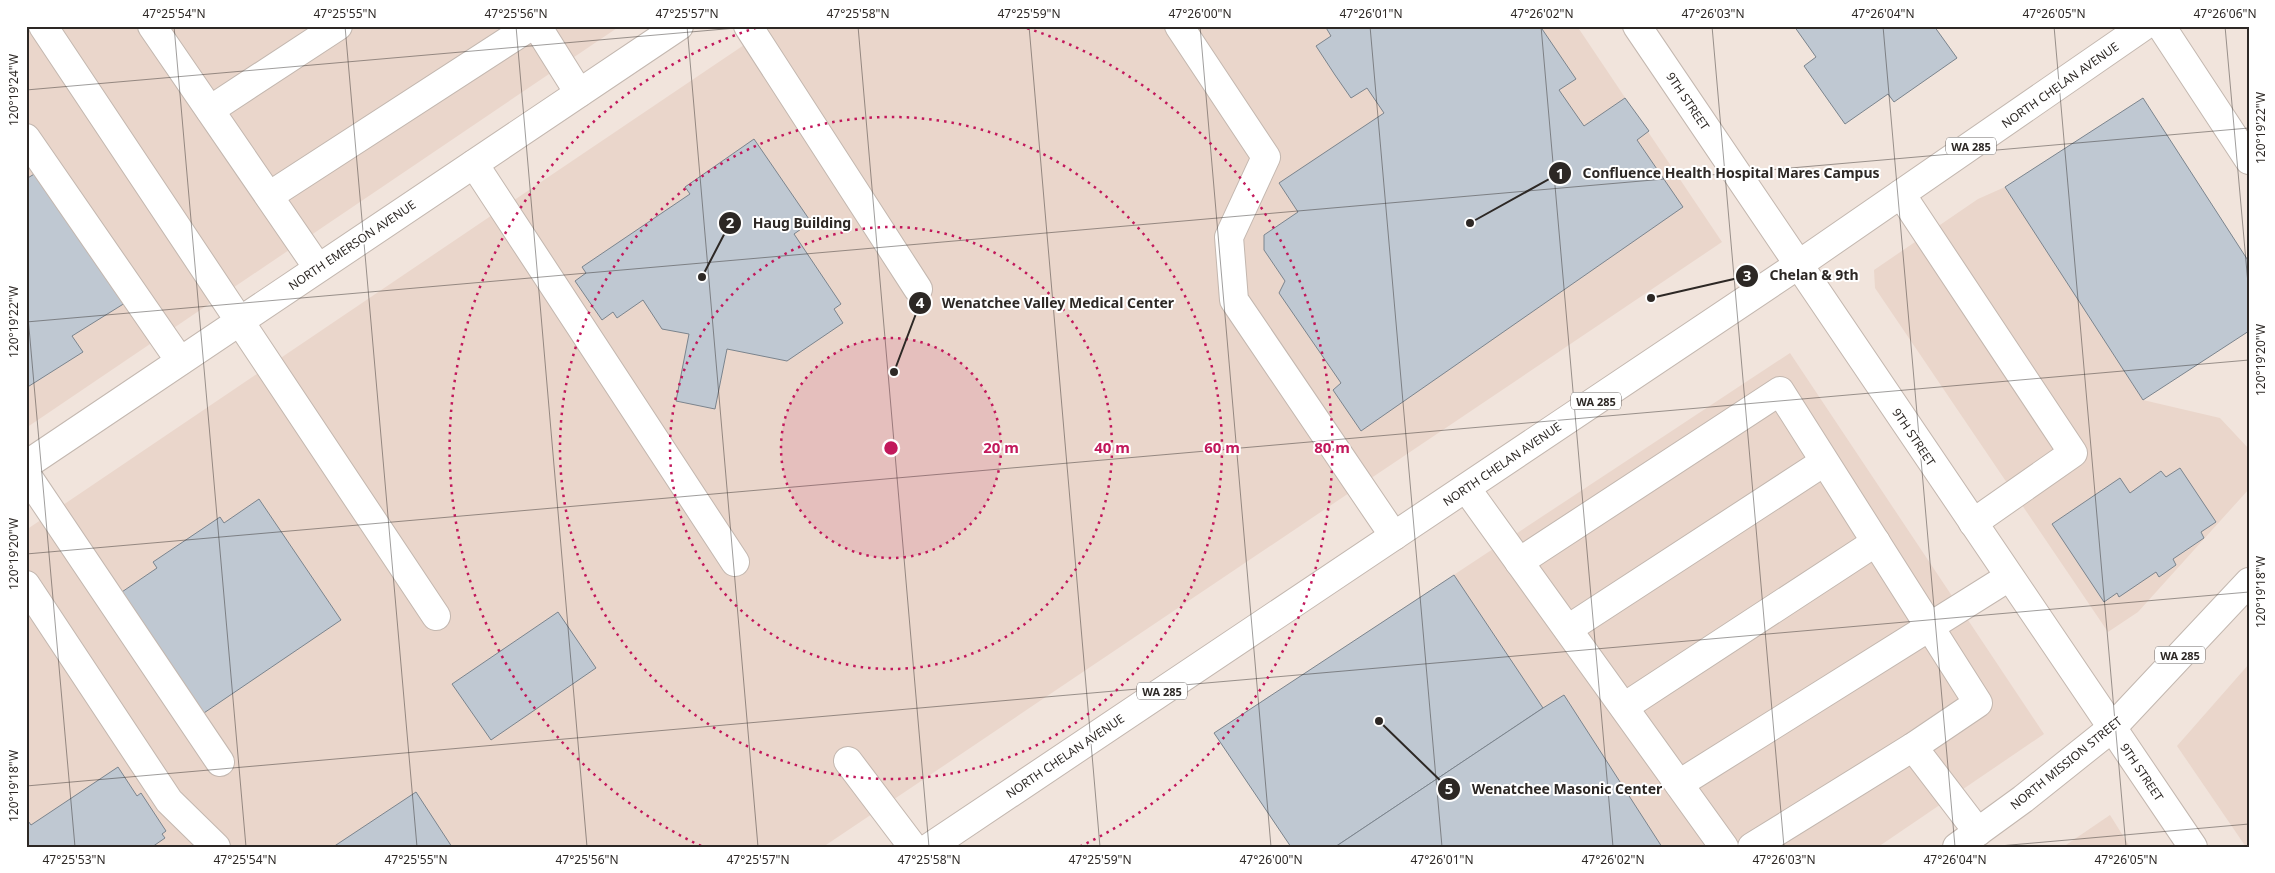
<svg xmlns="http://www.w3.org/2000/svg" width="2275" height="873" font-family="'Noto Sans',sans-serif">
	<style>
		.built { fill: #ead6cb }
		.building { fill: #bfc8d2; stroke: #7b848d }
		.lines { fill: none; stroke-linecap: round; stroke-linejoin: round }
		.minor-casing { stroke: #c3b7af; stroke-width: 30 }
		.major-casing { stroke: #c3b7af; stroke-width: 30 }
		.minor { stroke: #fff; stroke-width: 28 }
		.major { stroke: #fff; stroke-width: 28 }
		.ticks { fill: none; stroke: #2d2825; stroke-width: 1; stroke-opacity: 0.45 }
		.ring { fill: none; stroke: #c2185b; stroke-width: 2.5; stroke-dasharray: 2.5 5 }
		.labels { text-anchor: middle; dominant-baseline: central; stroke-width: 4; stroke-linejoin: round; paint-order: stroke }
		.shield { fill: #fff; stroke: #6c6866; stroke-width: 1 }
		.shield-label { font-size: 11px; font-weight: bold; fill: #2d2825 }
		.street-label { font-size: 12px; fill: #2d2825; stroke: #fff }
		.centre { fill: #c2185b; stroke: #fff; stroke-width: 2.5 }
		.ring-label { font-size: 15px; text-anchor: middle; font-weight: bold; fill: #c2185b; stroke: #fff; stroke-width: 4; stroke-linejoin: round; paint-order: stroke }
		.leader { fill: none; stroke: #2d2825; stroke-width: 2 }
		.callout-dot { fill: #2d2825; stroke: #fff; stroke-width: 2 }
		.mark-label { font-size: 15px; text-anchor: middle; font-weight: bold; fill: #fff }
		.callout-label { font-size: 14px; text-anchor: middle; font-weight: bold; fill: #2d2825; stroke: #fff; stroke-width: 4; stroke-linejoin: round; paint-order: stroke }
		.neatline { fill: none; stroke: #2d2825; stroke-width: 2 }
		.ticks-label { font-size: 12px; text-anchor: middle; fill: #2d2825 }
	</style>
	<rect width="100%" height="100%" fill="#f1e4dc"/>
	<g class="built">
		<polygon points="26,26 620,26 26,428"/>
		<polygon points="772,26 1577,26 1722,242 823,847 26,847 26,530"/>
		<polygon points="2005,187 2143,400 2220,418 2249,449 2249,489 2138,612 2108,632 1875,288 1874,270 1978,199"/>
		<polygon points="1790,353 2044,734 1878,847 1291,847 1214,733"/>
		<polygon points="2249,664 2249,847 2246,847 2177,746"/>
		<polygon points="2110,815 2130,847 2063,847"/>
	</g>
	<g class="building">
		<polygon points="1325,26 1540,26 1576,79 1559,90 1584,126 1625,98 1649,131 1637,140 1683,207 1361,431 1333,390 1341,383 1279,293 1285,281 1264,250 1264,235 1298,212 1279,183 1384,113 1367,88 1351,98 1335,75 1316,46 1331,36"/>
		<polygon points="1794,26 1934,26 1957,58 1894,102 1888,94 1845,124 1804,66 1816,57"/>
		<polygon points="2143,98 2249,262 2249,331 2143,400 2005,187"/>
		<polygon points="754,139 811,222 794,234 841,304 834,309 843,323 787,361 727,349 715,409 676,401 689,334 662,329 643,300 617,318 613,312 602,320 575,281 586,273 582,267 690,194 685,187"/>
		<polygon points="41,170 125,303 72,336 83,352 26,388 26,179"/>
		<polygon points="2180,468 2216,522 2201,532 2204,538 2173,559 2176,565 2159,577 2156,572 2119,597 2117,593 2104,602 2052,524 2120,478 2130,493 2161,471 2166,477"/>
		<polygon points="259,499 341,620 198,717 116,596 157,568 153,562 220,517 224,523"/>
		<polygon points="1454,575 1543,708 1335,847 1291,847 1214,733"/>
		<polygon points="558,612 596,668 491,740 452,684"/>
		<polygon points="1564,695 1662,847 1335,847 1543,708"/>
		<polygon points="118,767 137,796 141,793 166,831 162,834 165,838 152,847 26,847 26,818 31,825"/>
		<polygon points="416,792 452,847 333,847"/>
	</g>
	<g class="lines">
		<defs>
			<g id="minor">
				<polyline points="43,26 436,616"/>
				<polyline points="152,26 318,268"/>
				<polyline points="537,26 579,93"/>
				<polyline points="748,26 918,289"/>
				<polyline points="1179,26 1266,157 1229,237 1234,300 1394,536"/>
				<polyline points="1637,26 2193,847"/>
				<polyline points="2161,26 2249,160"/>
				<polyline points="210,110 338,26"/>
				<polyline points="26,138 180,361"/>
				<polyline points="474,164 735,562"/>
				<polyline points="1901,194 2073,453 1973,523"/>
				<polyline points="269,196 531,26"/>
				<polyline points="26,465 679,26"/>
				<polyline points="26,474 220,762"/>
				<polyline points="1466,488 1724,847"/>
				<polyline points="1519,562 1780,391 1978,703 1913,747 1752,847"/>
				<polyline points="26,585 169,801 216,847"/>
				<polyline points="1568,629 1824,462"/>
				<polyline points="1624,707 1876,542"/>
				<polyline points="1913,747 1978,832"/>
				<polyline points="848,761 913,847"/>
				<polyline points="1679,784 2009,577"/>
			</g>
			<g id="major">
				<polyline points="930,847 1798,265 2144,26"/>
				<polyline points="1957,847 2023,799 2112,728 2249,582"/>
			</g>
		</defs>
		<use href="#minor" class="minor-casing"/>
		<use href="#major" class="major-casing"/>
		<use href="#minor" class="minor"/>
		<use href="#major" class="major"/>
	</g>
	<path class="ticks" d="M174,26L246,847M345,26L417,847M516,26L587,847M687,26L758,847M858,26L929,847M1029,26L1100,847M1200,26L1271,847M1370,26L1442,847M1541,26L1613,847M1712,26L1784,847M1883,26L1955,847M2054,26L2126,847M2225,26L2249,295M26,90L759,26M26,294L75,847M26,322L2249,128M26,554L2249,360M26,786L2249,592M1988,847L2249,824"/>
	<circle cx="891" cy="448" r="110" fill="#c2185b" fill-opacity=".12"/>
	<g class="ring">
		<circle cx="891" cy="448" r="110"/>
		<circle cx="891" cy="448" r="221"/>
		<circle cx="891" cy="448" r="331"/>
		<path d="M701 846A441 441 0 0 1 762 26M1020 26A441 441 0 0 1 1081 846"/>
	</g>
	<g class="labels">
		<g class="shield">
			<rect x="1946" y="137.5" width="50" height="17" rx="4"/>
			<rect x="1571" y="392.5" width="50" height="17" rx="4"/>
			<rect x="2155" y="646.5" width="50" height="17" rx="4"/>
			<rect x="1137" y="682.5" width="50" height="17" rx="4"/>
		</g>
		<g class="shield-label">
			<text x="1971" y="146">WA 285</text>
			<text x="1596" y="401">WA 285</text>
			<text x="2180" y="655">WA 285</text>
			<text x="1162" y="691">WA 285</text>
		</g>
		<g class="street-label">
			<text transform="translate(2060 85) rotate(-35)">NORTH CHELAN AVENUE</text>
			<text transform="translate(1688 101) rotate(56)">9TH STREET</text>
			<text transform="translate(352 245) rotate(-34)">NORTH EMERSON AVENUE</text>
			<text transform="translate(1914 437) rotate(56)">9TH STREET</text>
			<text transform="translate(1502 464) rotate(-34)">NORTH CHELAN AVENUE</text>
			<text transform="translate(1065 756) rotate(-34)">NORTH CHELAN AVENUE</text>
			<text transform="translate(2066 763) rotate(-39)">NORTH MISSION STREET</text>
			<text transform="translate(2142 772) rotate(56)">9TH STREET</text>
		</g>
	</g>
	<circle cx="891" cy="448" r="8" class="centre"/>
	<g class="ring-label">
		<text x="1001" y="453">20 m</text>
		<text x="1112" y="453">40 m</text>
		<text x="1222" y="453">60 m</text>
		<text x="1332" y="453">80 m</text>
	</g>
	<path class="leader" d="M1470 223L1560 173M702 277L730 223M1651 298L1747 276M894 372L920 303M1379 721L1449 789"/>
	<g class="callout-dot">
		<circle cx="1470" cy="223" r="5"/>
		<circle cx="702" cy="277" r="5"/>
		<circle cx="1651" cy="298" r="5"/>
		<circle cx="894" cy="372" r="5"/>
		<circle cx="1379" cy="721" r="5"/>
		<circle cx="1560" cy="173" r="12"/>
		<circle cx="730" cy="223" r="12"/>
		<circle cx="1747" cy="276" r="12"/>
		<circle cx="920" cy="303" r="12"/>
		<circle cx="1449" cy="789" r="12"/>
	</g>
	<g class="mark-label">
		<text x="1560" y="179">1</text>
		<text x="730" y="228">2</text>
		<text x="1747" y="281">3</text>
		<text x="920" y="308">4</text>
		<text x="1449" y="794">5</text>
	</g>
	<g class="callout-label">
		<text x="1731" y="178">Confluence Health Hospital Mares Campus</text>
		<text x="802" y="228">Haug Building</text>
		<text x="1814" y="280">Chelan &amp; 9th</text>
		<text x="1058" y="308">Wenatchee Valley Medical Center</text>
		<text x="1567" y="794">Wenatchee Masonic Center</text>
	</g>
	<rect width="2275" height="873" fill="none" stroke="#ffffff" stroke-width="55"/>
	<rect x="28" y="28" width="2220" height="818" class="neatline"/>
	<g class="ticks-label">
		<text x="174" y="18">47°25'54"N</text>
		<text x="345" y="18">47°25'55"N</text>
		<text x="516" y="18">47°25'56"N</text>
		<text x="687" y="18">47°25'57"N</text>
		<text x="858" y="18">47°25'58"N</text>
		<text x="1029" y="18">47°25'59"N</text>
		<text x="1200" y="18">47°26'00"N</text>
		<text x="1371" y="18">47°26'01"N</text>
		<text x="1542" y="18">47°26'02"N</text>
		<text x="1713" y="18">47°26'03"N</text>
		<text x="1883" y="18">47°26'04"N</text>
		<text x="2054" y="18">47°26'05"N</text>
		<text x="2225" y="18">47°26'06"N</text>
		<text transform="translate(14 90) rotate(-90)" y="4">120°19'24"W</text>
		<text transform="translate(2261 128) rotate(-90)" y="4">120°19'22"W</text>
		<text transform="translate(14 322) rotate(-90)" y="4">120°19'22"W</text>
		<text transform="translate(2261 360) rotate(-90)" y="4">120°19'20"W</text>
		<text transform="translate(14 554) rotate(-90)" y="4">120°19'20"W</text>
		<text transform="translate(2261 592) rotate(-90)" y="4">120°19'18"W</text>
		<text transform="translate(14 786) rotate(-90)" y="4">120°19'18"W</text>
		<text x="74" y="864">47°25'53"N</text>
		<text x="245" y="864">47°25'54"N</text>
		<text x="416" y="864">47°25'55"N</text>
		<text x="587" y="864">47°25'56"N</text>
		<text x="758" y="864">47°25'57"N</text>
		<text x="929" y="864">47°25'58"N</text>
		<text x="1100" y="864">47°25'59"N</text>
		<text x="1271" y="864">47°26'00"N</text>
		<text x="1442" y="864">47°26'01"N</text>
		<text x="1613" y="864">47°26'02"N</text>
		<text x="1784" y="864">47°26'03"N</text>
		<text x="1955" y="864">47°26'04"N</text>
		<text x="2126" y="864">47°26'05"N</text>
	</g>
</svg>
